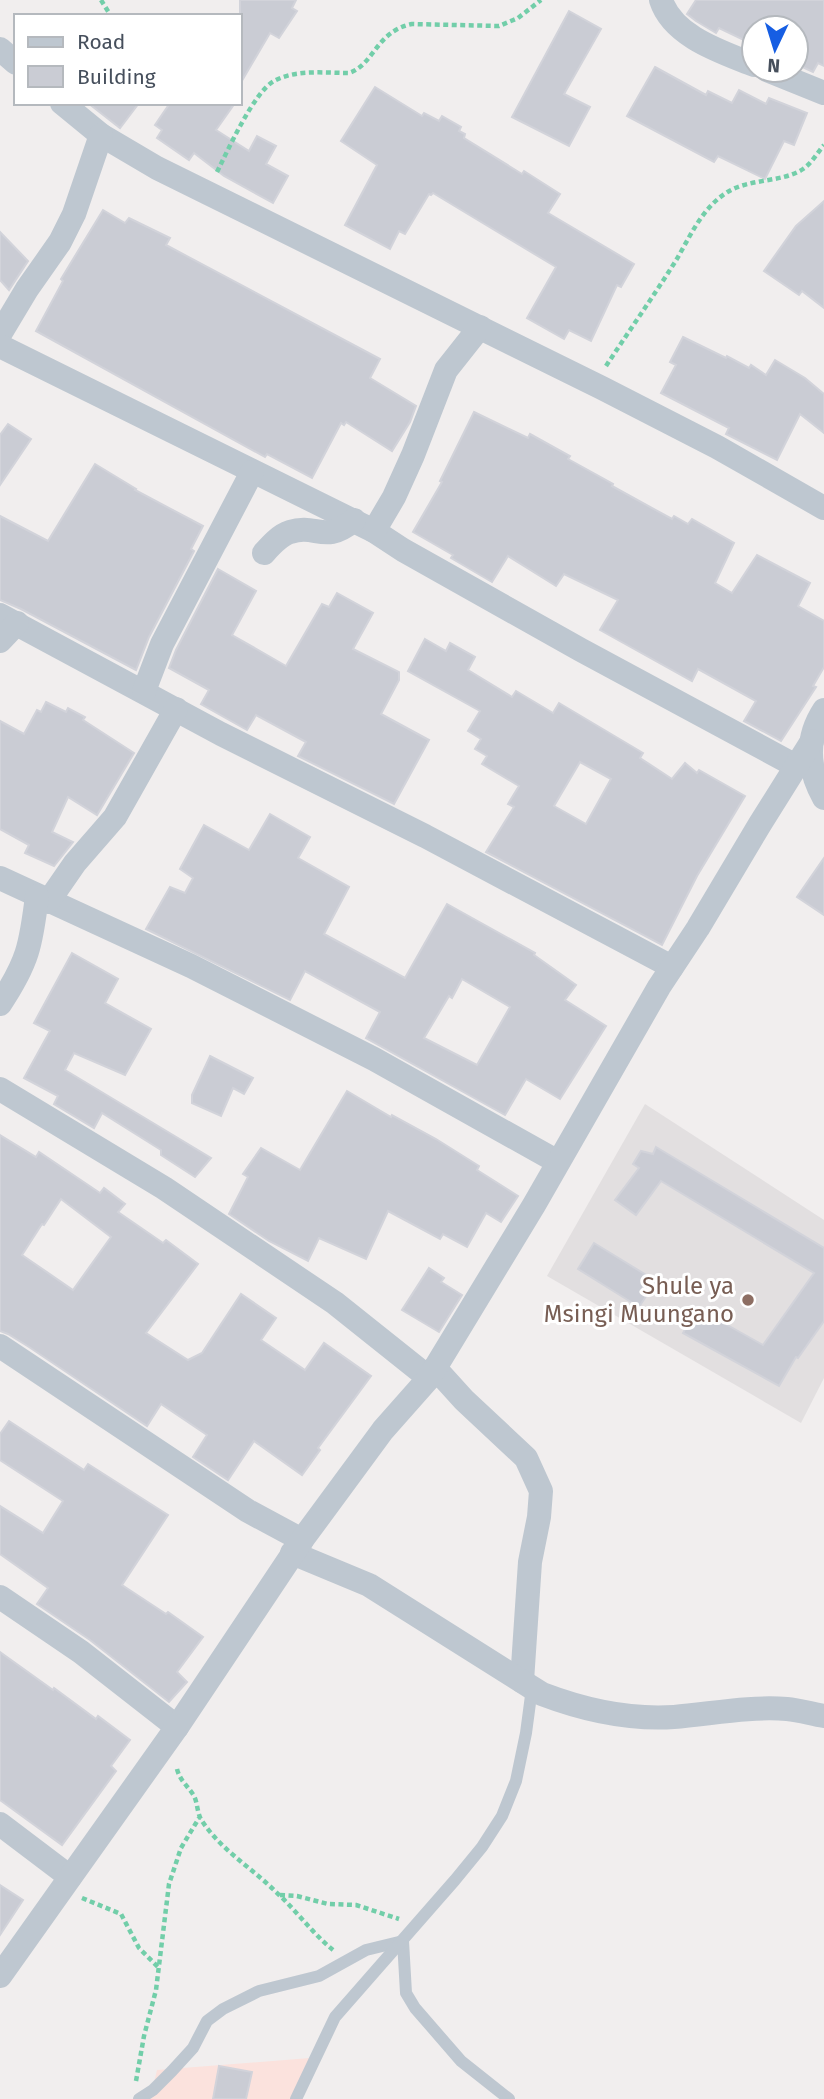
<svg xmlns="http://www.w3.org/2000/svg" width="824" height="2099" font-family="'Fira Sans',sans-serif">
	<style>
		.education { fill: #e2dfe0 }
		.medical { fill: #fbe2dd }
		.building { fill: #caccd4; stroke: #d2d3da; stroke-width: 2; fill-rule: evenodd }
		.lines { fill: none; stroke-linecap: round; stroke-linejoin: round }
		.path { stroke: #72cea9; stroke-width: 4.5; stroke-dasharray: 5 3.5; stroke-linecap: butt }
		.lane { stroke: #bec7d0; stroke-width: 12 }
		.street { stroke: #bec7d0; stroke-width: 24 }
		.education-dot { fill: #8d6e63; stroke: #fff; stroke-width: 2.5 }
		.labels { text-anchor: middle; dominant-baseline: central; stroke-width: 6; stroke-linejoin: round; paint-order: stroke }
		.education-label { font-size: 24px; fill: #785e54; stroke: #fff; text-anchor: end }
	</style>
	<rect width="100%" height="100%" fill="#f1eeee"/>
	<polygon class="education" points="645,1104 824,1220 824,1378 801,1423 547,1276"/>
	<polygon class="medical" points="310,2058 302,2099 150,2099 157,2070"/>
	<g class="building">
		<polygon points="240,0 296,0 292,8 297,11 279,38 270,33 240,84"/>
		<polygon points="696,0 824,0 824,66 818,63 813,72 796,64 796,28 754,28 754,45 719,28 716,33 696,21 687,14"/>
		<polygon points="569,11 601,29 564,94 590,107 569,146 512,117"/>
		<polygon points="655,67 706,95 708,91 732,103 739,90 766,104 769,98 807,113 794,145 784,141 765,179 718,156 714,162 627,116"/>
		<polygon points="375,87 422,116 424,113 439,121 442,116 461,127 459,131 465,134 464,138 522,174 524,171 560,194 548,213 634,264 621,287 617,285 591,341 569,330 564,339 527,318 556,267 433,193 431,195 429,194 405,234 399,231 390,249 345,225 377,165 341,141"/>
		<polygon points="88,103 139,103 120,128"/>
		<polygon points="170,103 235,103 216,130 249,151 257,136 276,146 266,164 288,176 273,203 224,176 194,153 189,160 157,138 162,130 155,125"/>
		<polygon points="824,201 824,308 802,291 799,295 764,271 796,226"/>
		<polygon points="103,210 125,223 129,218 170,238 166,245 380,359 370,378 416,406 410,422 392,451 346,422 344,425 341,423 312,478 267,454 265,457 36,331 63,281 61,279"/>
		<polygon points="0,232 28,261 9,290 0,280"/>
		<polygon points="683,337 726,358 727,356 749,368 751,365 766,375 775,360 805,378 824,394 824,433 800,414 777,460 726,434 729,428 661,393 676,365 670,362"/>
		<polygon points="474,412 528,438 530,434 570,456 568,459 613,484 612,486 672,519 674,516 688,524 692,519 734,543 715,583 732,593 757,555 810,583 798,606 824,621 824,667 813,686 816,687 781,741 744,721 756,701 698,669 692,681 600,630 618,600 564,574 556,586 508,556 492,582 451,558 453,555 413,532 442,482 440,481"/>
		<polygon points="8,424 31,439 0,485 0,435"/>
		<polygon points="95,464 136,489 135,490 203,526 191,549 194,551 149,637 136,670 21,609 0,600 0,516 48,541"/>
		<polygon points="218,569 256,591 232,635 286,666 322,604 329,607 337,593 373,613 353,649 399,672 399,680 381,714 429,740 394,804 298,756 306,742 256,715 247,730 201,704 209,690 169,668 176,650"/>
		<path d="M425,639L446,651L450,643L475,657L468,670L512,697L516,691L553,713L559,703L643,753L640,758L672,779L685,763L697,773L699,770L745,796L697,876L662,945L486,852L514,807L508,804L519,786L482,764L487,756L475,749L481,739L468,731L480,711L408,671ZM580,762L611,779L586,824L554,806Z"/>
		<polygon points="46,702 66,712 68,708 85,717 83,720 134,753 97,815 68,797 52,832 73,842 54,866 25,853 29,845 0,829 0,721 24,734 37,710 41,712"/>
		<path d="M270,814L310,837L298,858L349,887L324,934L405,978L447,904L535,953L534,955L576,985L565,1000L606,1026L560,1099L526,1079L505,1115L366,1038L380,1012L305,971L290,1000L146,929L170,887L185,893L193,878L180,869L204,825L249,850ZM462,979L510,1007L477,1065L424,1038L449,996L452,998Z"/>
		<polygon points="824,858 824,915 797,897"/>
		<polygon points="72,953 118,979 105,1003 151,1029 125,1075 74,1053 65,1070 211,1158 195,1177 161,1155 161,1150 102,1113 94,1128 54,1104 58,1096 24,1078 50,1031 34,1023"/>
		<polygon points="210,1056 253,1078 244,1094 233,1088 221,1116 192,1103 192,1095"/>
		<polygon points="347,1091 391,1117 392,1115 436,1139 479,1166 477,1170 518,1196 501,1222 486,1213 467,1247 443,1234 440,1239 388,1211 366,1259 319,1238 308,1261 269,1241 229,1214 248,1177 243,1174 261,1148 300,1170"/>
		<path d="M0,1135L36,1157L39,1152L100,1193L104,1188L125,1204L118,1212L163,1243L166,1240L198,1264L146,1333L188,1360L202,1353L241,1294L276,1318L261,1340L305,1370L324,1343L371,1376L318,1448L320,1450L302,1475L254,1441L228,1480L193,1457L207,1435L161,1404L147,1426L29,1347L8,1334L0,1331ZM61,1199L111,1237L73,1290L22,1255L42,1224L44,1225Z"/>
		<polygon points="656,1147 824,1248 824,1321 798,1358 796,1357 779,1386 683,1333 697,1308 763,1345 814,1273 661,1181 636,1215 615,1200 639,1168 633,1164 641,1151 653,1154"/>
		<polygon points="594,1243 656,1281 639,1307 578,1269"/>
		<polygon points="429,1268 444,1278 441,1282 462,1295 439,1332 402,1310"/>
		<polygon points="9,1421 84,1470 88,1464 168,1515 122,1585 166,1614 168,1612 203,1637 177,1672 187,1682 169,1702 90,1640 37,1604 48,1588 0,1554 0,1506 43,1533 63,1501 0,1460 0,1434"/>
		<polygon points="0,1652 53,1690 54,1688 96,1719 98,1716 130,1740 111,1766 116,1771 62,1845 0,1800"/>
		<polygon points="0,1885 23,1900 0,1935"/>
		<polygon points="219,2066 252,2072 246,2099 213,2099"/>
	</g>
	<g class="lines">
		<g class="path">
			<polyline points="101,0 111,16"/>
			<path d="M217,172C228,150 254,92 274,81C296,69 325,73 349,73C374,65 376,31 412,24L499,26L518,18L541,0"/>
			<path d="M606,366C629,331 653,297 675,262C689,239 701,209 726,193C748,178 782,183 803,169C812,163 817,153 824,145"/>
			<path d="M177,1769C180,1781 188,1786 194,1796C198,1804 197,1814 202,1821C221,1850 252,1868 276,1892C296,1910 311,1932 333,1950"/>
			<polyline points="280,1895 297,1896 328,1904 356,1905 399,1919"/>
			<polyline points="82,1898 121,1914 139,1948 159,1968"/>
			<polyline points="136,2081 144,2036 156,1990 169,1884 181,1848 199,1818"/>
		</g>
		<g class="lane">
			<polyline points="139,2099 153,2090 172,2071 193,2048 207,2021 223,2009 259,1991 319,1976 366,1950 403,1941 406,1993 415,2008 461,2061 509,2099"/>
			<polyline points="296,2099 335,2017 455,1880 482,1847 502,1816 516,1781 526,1733 532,1688"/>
		</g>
		<g class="street">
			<path d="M661,0C673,37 722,52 754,65"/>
			<polyline points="0,49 16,63"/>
			<polyline points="767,70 824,93"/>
			<polyline points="62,103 101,135 157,168 602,388 717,447 824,508"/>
			<polyline points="0,334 27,289 60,242 74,214 101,135"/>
			<polyline points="0,346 374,531 403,550 581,650 796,766"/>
			<polyline points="374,531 394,497 413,455 446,370 480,327"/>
			<path d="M264,553C271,545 280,535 290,532C317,523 324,545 354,520"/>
			<polyline points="0,615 221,734 425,836 672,967"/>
			<polyline points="0,641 17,623"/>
			<polyline points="144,691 162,644 252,472"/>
			<path d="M824,710C805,739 808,769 824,798"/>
			<polyline points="0,878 191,966 374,1059 558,1162"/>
			<polyline points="48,902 75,863 115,817 176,709"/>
			<path d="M0,1004C28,962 31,945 37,896"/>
			<polyline points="0,1089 164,1188 335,1303 429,1378"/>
			<polyline points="0,1346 248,1511 302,1540"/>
			<polyline points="435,1368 464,1400 526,1458 541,1491 539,1517 530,1562 522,1681"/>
			<path d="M292,1553L369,1585L542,1694C584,1710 628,1720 674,1717C711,1714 749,1706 787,1709C799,1710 812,1714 824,1716"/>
			<polyline points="0,1597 81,1652 177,1727"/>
			<polyline points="0,1824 70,1877"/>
			<polyline points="0,1976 177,1727 302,1540 383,1430 429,1378 534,1205 659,987 698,928 760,824 812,741"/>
		</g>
	</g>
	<circle class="education-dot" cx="748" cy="1300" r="7"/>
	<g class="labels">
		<g class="education-label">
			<text x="734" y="1286">Shule ya<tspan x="734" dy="28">Msingi Muungano</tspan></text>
		</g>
	</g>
	<rect x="14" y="14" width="228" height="91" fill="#ffffff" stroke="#b5b9be" stroke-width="2"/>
	<rect x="28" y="37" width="35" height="10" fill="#bec7d0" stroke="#b5b9be" stroke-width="2"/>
	<text x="77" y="49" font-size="21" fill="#464f5c">Road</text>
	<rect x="28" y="66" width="35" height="21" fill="#caccd4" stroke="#b5b9be" stroke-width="2"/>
	<text x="77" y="84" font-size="21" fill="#464f5c">Building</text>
	<g transform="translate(775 49) rotate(184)"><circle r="33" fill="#ffffff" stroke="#b5b9be" stroke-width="2"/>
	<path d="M0-5L12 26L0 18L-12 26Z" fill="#165ee3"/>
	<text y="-10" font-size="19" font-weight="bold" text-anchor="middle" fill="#464f5c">N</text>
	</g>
</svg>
